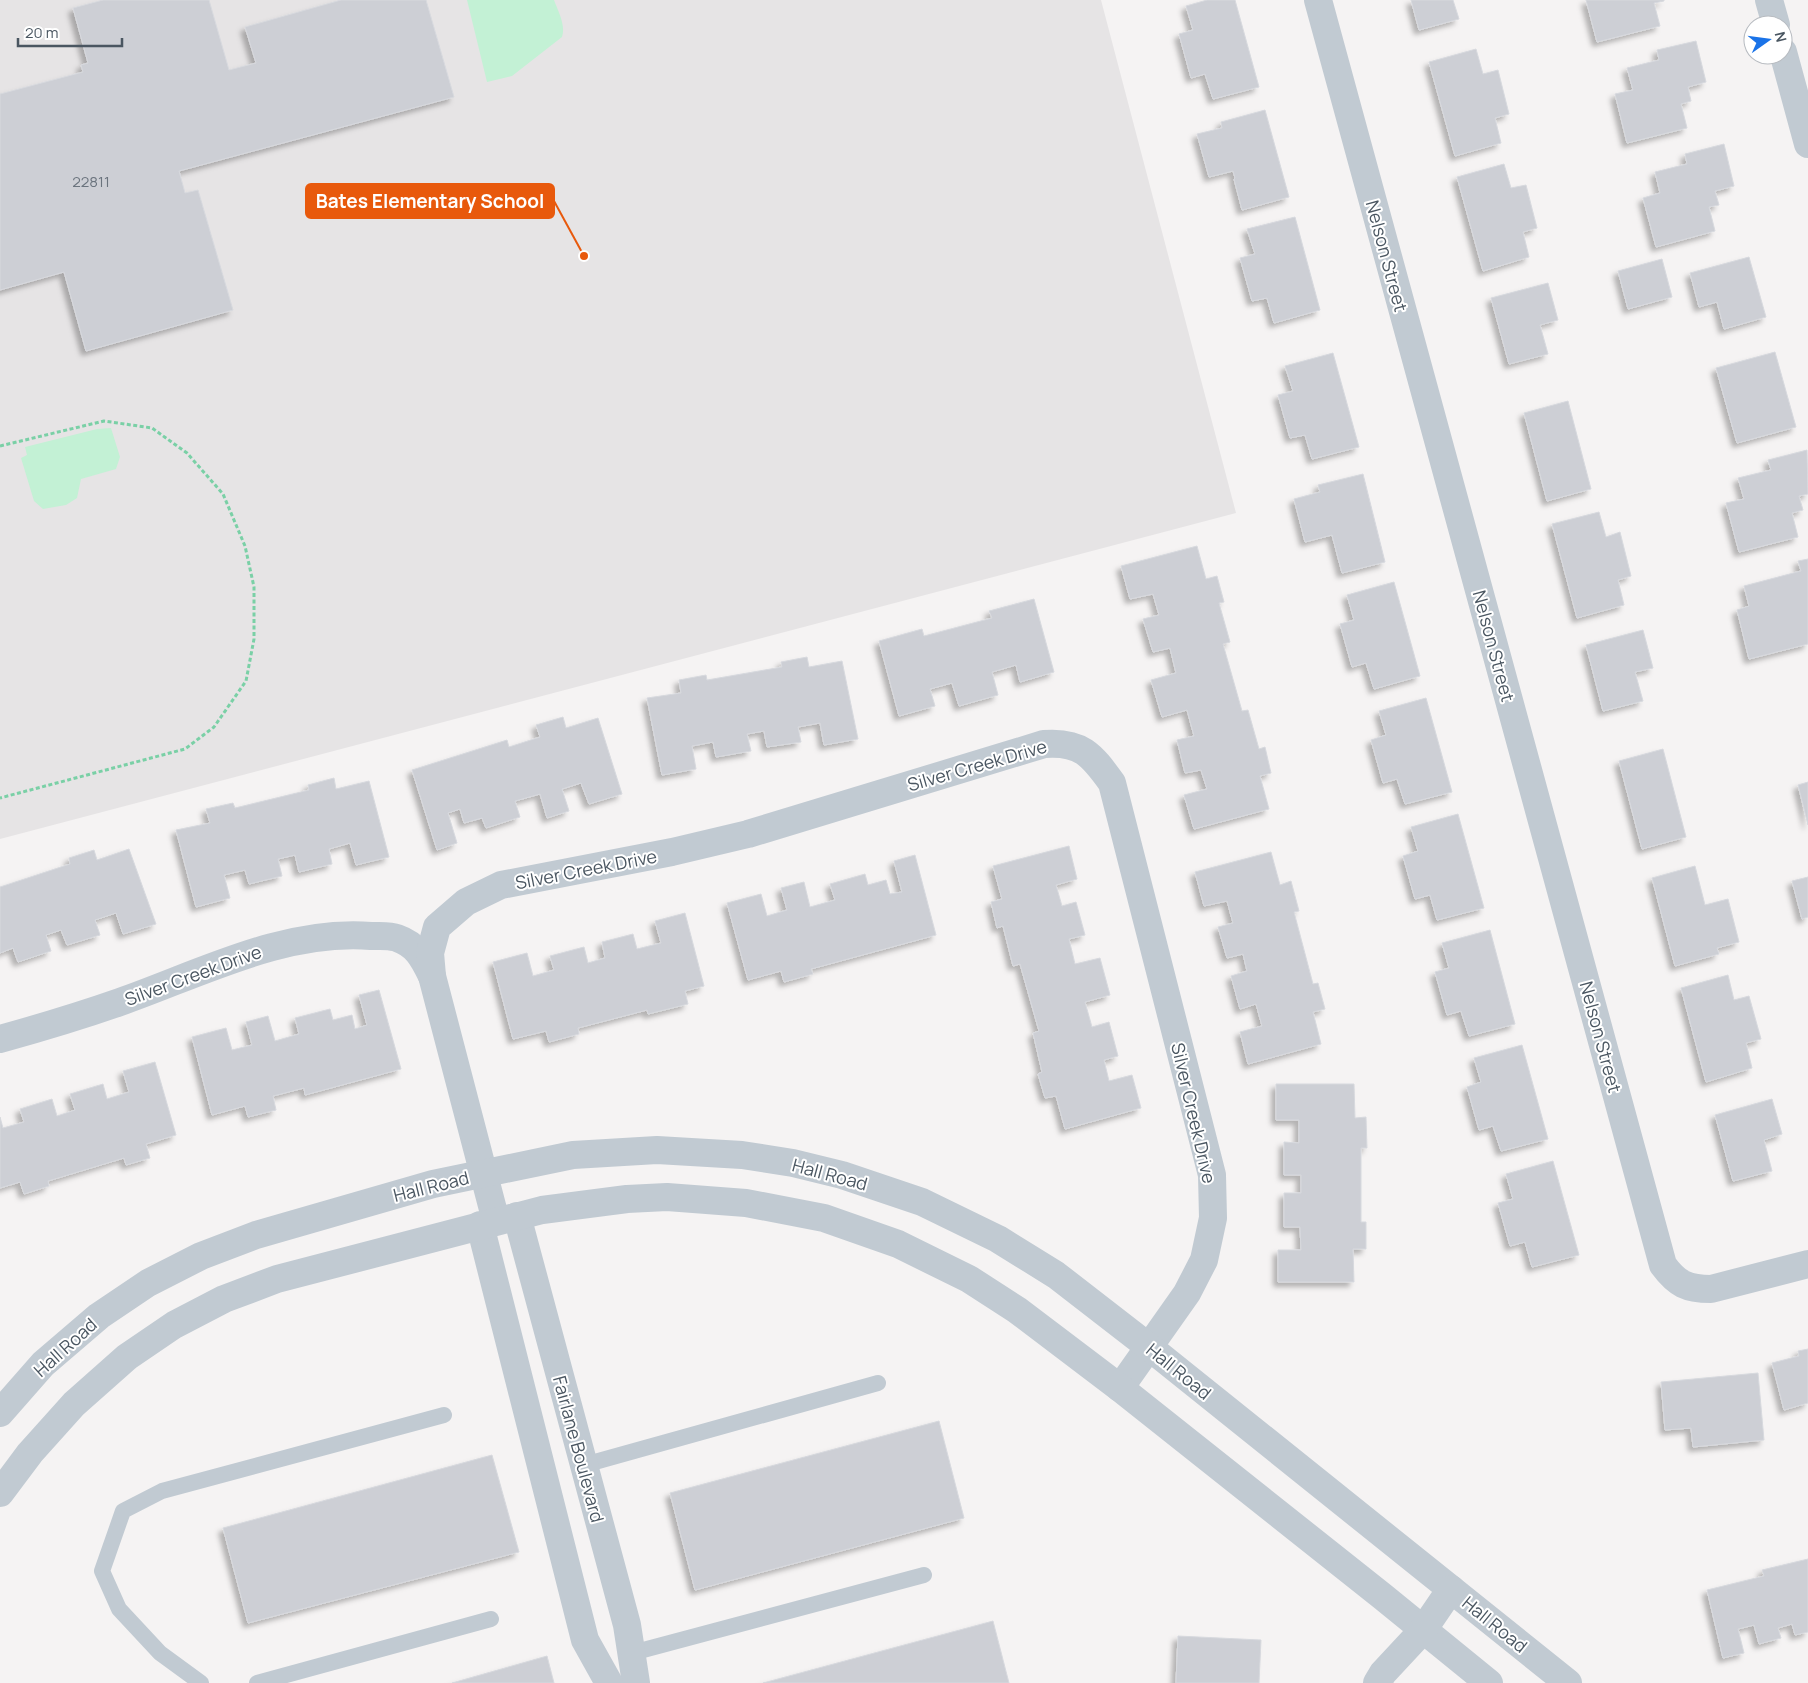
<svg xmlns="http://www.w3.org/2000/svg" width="1808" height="1683" font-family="Manrope,sans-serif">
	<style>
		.education { fill: #e6e4e5 }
		.green { fill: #c3f1d5 }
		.building { fill: #cdcfd5; stroke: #d7d9de; filter: url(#shadow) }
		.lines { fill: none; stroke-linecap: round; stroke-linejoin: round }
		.path { stroke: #7ad0a6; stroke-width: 3; stroke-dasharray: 4 2.5; stroke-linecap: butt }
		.service { stroke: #c1cad2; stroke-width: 16 }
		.minor { stroke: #c1cad2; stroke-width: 28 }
		.labels { text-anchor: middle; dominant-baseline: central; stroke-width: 4; stroke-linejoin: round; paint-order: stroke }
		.number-label { font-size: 15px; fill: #6b747e }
		.street-label { font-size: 18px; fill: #4a5661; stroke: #fff }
		.leader { fill: none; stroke: #e8590c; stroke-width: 2 }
		.callout-dot { fill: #e8590c; stroke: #fff; stroke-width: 2 }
		.callout { fill: #e8590c; stroke: #e8590c; stroke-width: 2 }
		.callout-label { font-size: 19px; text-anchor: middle; font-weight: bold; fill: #fff }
	</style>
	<defs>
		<filter id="shadow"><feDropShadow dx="-4.5" dy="4.5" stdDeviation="2.5" flood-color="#0004"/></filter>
	</defs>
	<rect width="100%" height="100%" fill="#f5f3f3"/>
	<polygon class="education" points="0,0 1101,0 1236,513 0,839"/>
	<g class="green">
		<path d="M467,0H554C558,11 566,25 562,37L512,76L487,82Z"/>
		<polygon points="111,428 120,457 116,469 81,479 77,498 66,505 43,509 34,501 21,458 27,455 25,447 97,429"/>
	</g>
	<g class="building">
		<polygon points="103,0 209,0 229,70 256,63 245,27 341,0 426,0 454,97 179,171 185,193 198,190 233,310 86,351 64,272 0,290 0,94 83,72 81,65 88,63 73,8"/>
		<polygon points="1207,0 1235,0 1259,87 1213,99 1205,74 1191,78 1179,34 1193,30 1186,6"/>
		<polygon points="1411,0 1453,0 1459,19 1419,30"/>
		<polygon points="1586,0 1664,0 1664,1 1654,3 1660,26 1597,42"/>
		<polygon points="1696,41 1706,82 1688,87 1691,101 1681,104 1687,128 1627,143 1615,94 1633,90 1627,68 1659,60 1657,50"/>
		<polygon points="1476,49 1483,74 1498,70 1509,114 1495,118 1501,143 1455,156 1429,62"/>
		<polygon points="1265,110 1289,197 1242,210 1234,179 1235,178 1233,171 1209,177 1197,134 1222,128 1221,122"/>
		<polygon points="1724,144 1734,186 1715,191 1719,205 1709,207 1715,231 1656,247 1643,198 1660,193 1655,172 1687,164 1685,154"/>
		<polygon points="1504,164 1511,188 1526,185 1537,228 1523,232 1529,257 1483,271 1457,177"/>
		<polygon points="1295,217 1320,310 1274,323 1267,298 1252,301 1240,258 1255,254 1247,229"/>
		<polygon points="1749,257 1766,317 1724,329 1717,302 1699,307 1690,273"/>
		<polygon points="1662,259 1672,297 1628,309 1618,271"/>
		<polygon points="1548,283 1558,320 1540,325 1548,354 1509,364 1491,298"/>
		<polygon points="1775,352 1796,427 1737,443 1716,368"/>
		<polygon points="1333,353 1359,447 1312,459 1305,435 1290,438 1278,395 1293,391 1285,366"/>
		<polygon points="1568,401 1591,489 1547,501 1524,413"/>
		<polygon points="1807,450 1808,494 1799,496 1803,510 1792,513 1798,537 1739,552 1726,503 1744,499 1738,478 1771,470 1768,460"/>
		<polygon points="1363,474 1385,562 1342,573 1332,535 1305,542 1294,499 1320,492 1318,485"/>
		<polygon points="1599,512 1606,537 1620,532 1631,576 1618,580 1624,605 1577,618 1552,524"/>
		<polygon points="1197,546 1206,579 1217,576 1224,602 1219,603 1230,642 1223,644 1242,711 1248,710 1259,749 1265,747 1271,773 1260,776 1269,809 1194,829 1184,795 1207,789 1201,770 1185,773 1177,740 1194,736 1187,710 1162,717 1151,680 1176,673 1170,648 1153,652 1143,619 1159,615 1153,594 1130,599 1121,566"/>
		<polygon points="1808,559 1808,644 1749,659 1737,610 1749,606 1744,586 1801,571 1798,561"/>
		<polygon points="1394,582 1420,676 1374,689 1366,663 1352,667 1340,624 1354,620 1347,595"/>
		<polygon points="1034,599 1054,672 1020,682 1016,665 992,672 998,695 959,706 952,683 930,689 935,706 899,716 879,641 922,629 924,636 992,618 989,611"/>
		<polygon points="1643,630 1653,668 1635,672 1643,701 1603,711 1586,645"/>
		<polygon points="807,657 809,667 842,661 858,739 824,745 820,723 798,727 801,742 767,747 764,731 747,734 751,751 716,757 713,742 692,746 696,769 662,775 647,698 681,693 679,680 706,675 707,680 782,667 781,662"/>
		<polygon points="1426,698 1452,792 1405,804 1397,779 1383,783 1371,740 1386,735 1379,711"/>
		<polygon points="563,717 566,728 598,718 622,794 589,804 581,783 562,789 569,811 547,818 540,794 515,801 520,817 486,828 482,818 464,823 460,809 448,813 457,843 437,850 412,770 507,740 509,747 540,737 536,725"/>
		<polygon points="1663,749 1686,837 1642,849 1619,761"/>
		<polygon points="334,778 336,789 369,781 389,857 356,865 350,843 329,849 332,864 299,872 295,855 278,859 282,876 249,884 245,870 224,875 230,898 196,907 176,830 210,823 206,809 233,803 235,808 309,790 308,785"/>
		<polygon points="1808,782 1808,825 1798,785"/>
		<polygon points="1458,814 1484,908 1437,920 1430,895 1415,899 1403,856 1418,851 1411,827"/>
		<polygon points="1069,846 1077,879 1056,885 1062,906 1076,902 1085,935 1069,939 1075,964 1100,958 1110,995 1085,1002 1092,1027 1109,1022 1118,1056 1104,1060 1109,1081 1132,1075 1141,1108 1065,1129 1056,1096 1045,1098 1038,1074 1042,1072 1033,1033 1039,1031 1020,964 1013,966 1003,926 997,928 991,902 1002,899 993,866"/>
		<polygon points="129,849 156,924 123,934 116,913 95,920 100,935 67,945 61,930 46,935 51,951 18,962 13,948 0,953 0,887 70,864 69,858 94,850 97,860"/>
		<polygon points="1271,852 1280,885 1291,881 1299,911 1294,912 1313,984 1318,983 1325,1009 1313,1012 1321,1044 1248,1064 1240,1032 1262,1026 1256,1004 1240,1009 1231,976 1247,971 1243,954 1227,958 1218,927 1233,923 1227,901 1204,906 1195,872"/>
		<polygon points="915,855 936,935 811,969 813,974 784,982 781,971 748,980 727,903 761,894 767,916 787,910 781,888 804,882 810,907 835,900 830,884 865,874 868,885 886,880 890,894 902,892 894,861"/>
		<polygon points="1695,866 1705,905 1728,899 1739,942 1717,948 1719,954 1675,966 1652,878"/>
		<polygon points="1808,877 1808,917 1802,919 1792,881"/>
		<polygon points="685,913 704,986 685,991 688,1004 648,1014 647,1010 578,1028 579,1034 549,1042 546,1031 513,1039 493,962 527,953 533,976 554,970 550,956 584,947 588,963 605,958 602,942 633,934 637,949 661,943 655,921"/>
		<polygon points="1490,930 1515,1024 1469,1036 1461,1011 1447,1015 1435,972 1449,968 1442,943"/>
		<polygon points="1728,975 1734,1000 1749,996 1761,1039 1746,1043 1752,1068 1706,1082 1681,988"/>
		<polygon points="379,990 401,1069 305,1095 304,1088 273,1096 276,1110 248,1117 245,1106 212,1115 192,1037 226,1028 232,1050 252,1045 246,1022 268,1016 275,1041 299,1034 295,1018 330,1009 333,1020 352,1015 355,1029 367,1025 359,995"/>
		<polygon points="1522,1045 1548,1139 1501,1151 1493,1126 1479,1130 1467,1087 1481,1082 1474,1058"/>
		<polygon points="155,1062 176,1135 146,1144 150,1158 126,1165 124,1158 48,1181 49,1186 24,1194 20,1182 0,1188 0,1117 3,1128 24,1122 20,1109 52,1099 57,1116 75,1110 70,1094 103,1084 107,1099 129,1092 123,1071"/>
		<polygon points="1276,1084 1354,1084 1355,1118 1366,1117 1367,1148 1361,1148 1361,1222 1366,1222 1366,1249 1353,1249 1354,1282 1278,1282 1278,1250 1301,1250 1300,1227 1284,1227 1284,1193 1301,1193 1301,1175 1284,1175 1284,1142 1299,1143 1299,1120 1276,1120"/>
		<polygon points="1772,1099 1782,1134 1764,1140 1772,1171 1733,1181 1715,1115"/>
		<polygon points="1553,1161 1579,1255 1532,1267 1525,1242 1510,1246 1498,1203 1513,1199 1506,1174"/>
		<polygon points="1808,1349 1808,1403 1784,1410 1772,1363 1799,1356 1798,1351"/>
		<polygon points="1758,1373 1764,1440 1693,1447 1691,1428 1665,1430 1661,1382"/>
		<polygon points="939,1421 964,1518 695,1590 670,1493"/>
		<polygon points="492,1455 519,1552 248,1623 223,1528"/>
		<polygon points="1808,1559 1808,1632 1795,1635 1792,1624 1778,1628 1781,1638 1759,1644 1754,1625 1738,1629 1744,1653 1723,1658 1707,1590 1764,1576 1762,1570"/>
		<polygon points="993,1621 1009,1683 763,1683"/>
		<polygon points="1178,1636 1261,1640 1259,1683 1176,1683"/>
		<polygon points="547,1656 554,1683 452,1683"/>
	</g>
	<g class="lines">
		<polyline class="path" points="0,446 104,421 152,428 187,453 223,494 245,546 254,587 254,639 246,681 214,727 185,749 0,798"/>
		<g class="service">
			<polyline points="584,1465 878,1383"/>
			<polyline points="632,1653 924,1575"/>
			<polyline points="201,1683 160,1653 119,1609 102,1571 123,1511 162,1491 444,1415"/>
			<polyline points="257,1683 491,1619"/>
		</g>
		<g class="minor">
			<path d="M1318,0L1663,1265C1677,1284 1687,1289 1711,1289L1808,1264"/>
			<polyline points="1769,0 1776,25"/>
			<polyline points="1783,52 1808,144"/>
			<path d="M0,1039C40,1028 80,1016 120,1002C200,974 284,929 371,936C379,936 389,935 397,938C417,945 423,958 432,976"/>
			<polyline points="517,1216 627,1625 636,1683"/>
			<path d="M496,1221L432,976L430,953L437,927L466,902L501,885L672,852L748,834L1044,744C1081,741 1092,755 1112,783L1212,1175L1213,1218L1204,1260L1187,1293L1120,1388"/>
			<polyline points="480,1225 585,1640 609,1683"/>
			<polyline points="0,1413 43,1364 99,1316 148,1283 201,1256 256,1235 433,1184 573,1155 657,1150 742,1155 793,1163 842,1175 922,1202 998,1239 1056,1275 1149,1347 1568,1683"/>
			<polyline points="0,1493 30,1453 74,1404 127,1357 174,1325 224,1299 277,1279 542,1210 627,1199 667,1197 746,1203 824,1218 898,1244 969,1279 1017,1310 1120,1388 1382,1596 1489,1683"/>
			<polyline points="1377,1683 1383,1673 1423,1630 1451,1589"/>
		</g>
	</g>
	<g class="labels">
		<g class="number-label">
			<text x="91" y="181">22811</text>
		</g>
		<g class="street-label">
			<text transform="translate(1387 256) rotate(75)">Nelson Street</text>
			<text transform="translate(1494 646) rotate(75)">Nelson Street</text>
			<text transform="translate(977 765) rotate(-16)">Silver Creek Drive</text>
			<text transform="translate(586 869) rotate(-11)">Silver Creek Drive</text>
			<text transform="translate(193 975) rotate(-20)">Silver Creek Drive</text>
			<text transform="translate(1601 1037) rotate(75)">Nelson Street</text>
			<text transform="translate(1194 1113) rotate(77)">Silver Creek Drive</text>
			<text transform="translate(830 1174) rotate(15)">Hall Road</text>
			<text transform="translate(431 1186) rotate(-14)">Hall Road</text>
			<text transform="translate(65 1347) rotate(-42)">Hall Road</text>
			<text transform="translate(1179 1371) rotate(39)">Hall Road</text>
			<text transform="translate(579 1449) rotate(75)">Fairlane Boulevard</text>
			<text transform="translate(1495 1624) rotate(39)">Hall Road</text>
		</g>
	</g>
	<path class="leader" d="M584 256L554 201"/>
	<circle class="callout-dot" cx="584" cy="256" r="5"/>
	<rect class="callout" x="306" y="184" width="248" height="34" rx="5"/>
	<g class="callout-label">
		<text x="430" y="208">Bates Elementary School</text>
	</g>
	<g transform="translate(1768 40) rotate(76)"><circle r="24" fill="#ffffff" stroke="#b7bbc0"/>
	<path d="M0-4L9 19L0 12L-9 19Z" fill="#1a73e8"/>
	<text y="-8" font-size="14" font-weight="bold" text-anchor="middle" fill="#4a5661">N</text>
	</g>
	<path d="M18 38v8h104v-8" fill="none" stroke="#4a5661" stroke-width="2.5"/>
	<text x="25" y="38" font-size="15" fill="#4a5661" stroke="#ffffff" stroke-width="4" paint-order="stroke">20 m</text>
</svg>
